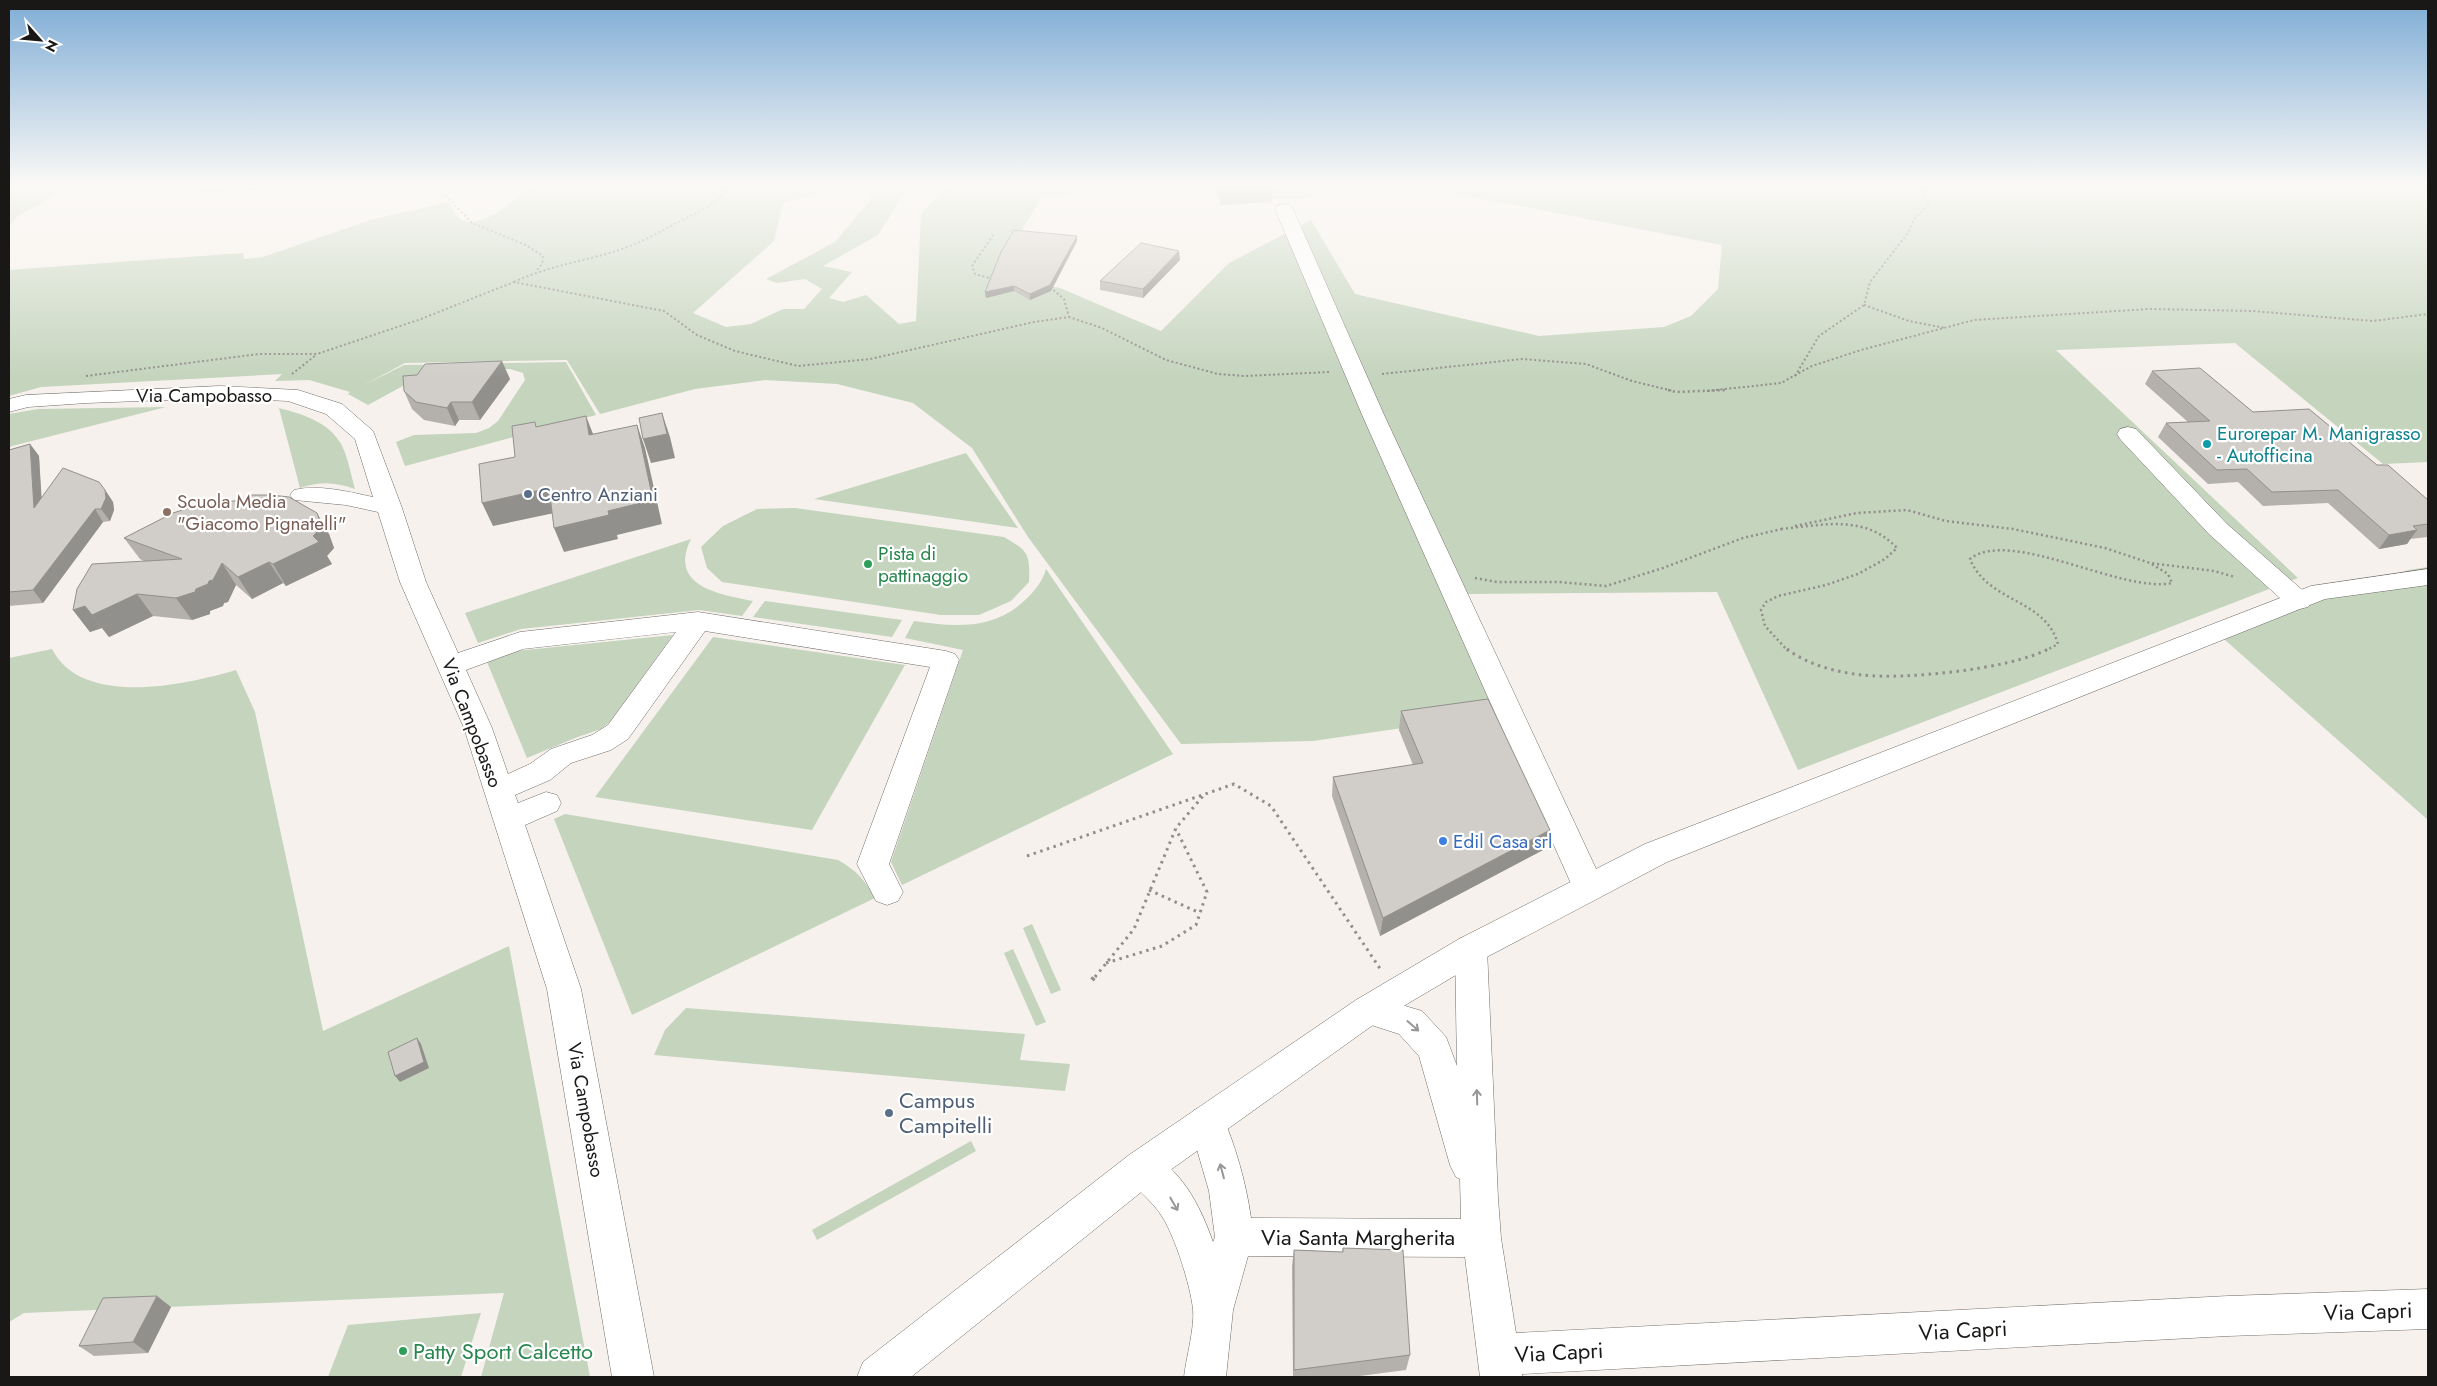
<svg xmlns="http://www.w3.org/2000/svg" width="2437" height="1386" font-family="Jost,sans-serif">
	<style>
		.green { fill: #c4d4bd; fill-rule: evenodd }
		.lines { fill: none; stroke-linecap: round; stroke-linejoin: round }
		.minor-casing { stroke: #716d69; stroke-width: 1 }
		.major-casing { stroke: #716d69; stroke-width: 1 }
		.path-far3 { stroke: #928e8b; stroke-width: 2; stroke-dasharray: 2 2.5; stroke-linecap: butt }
		.path-far2 { stroke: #928e8b; stroke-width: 2.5; stroke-dasharray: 2 3; stroke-linecap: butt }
		.path-far1 { stroke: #928e8b; stroke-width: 3; stroke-dasharray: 2.5 4.5; stroke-linecap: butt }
		.path { stroke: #928e8b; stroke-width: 4.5; stroke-dasharray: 3 5; stroke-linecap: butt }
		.minor { fill: #fff; fill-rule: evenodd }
		.major { fill: #fff; fill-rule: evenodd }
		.wall { fill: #b4b0ac }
		.shaded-wall { fill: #92908c }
		.building { fill: #d1cdc8; stroke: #92908c }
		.oneway { stroke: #989797 }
		.culture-dot { fill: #0f9aa8; stroke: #fff; stroke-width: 2 }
		.service-dot { fill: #5c6f8a; stroke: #fff; stroke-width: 2 }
		.education-dot { fill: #8d6e63; stroke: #fff; stroke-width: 2 }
		.leisure-dot { fill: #2e9e5b; stroke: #fff; stroke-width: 2 }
		.shop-dot { fill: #3f7fe0; stroke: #fff; stroke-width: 2 }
		.labels { text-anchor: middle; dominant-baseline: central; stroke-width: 4.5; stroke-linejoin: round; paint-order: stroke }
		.street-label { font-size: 19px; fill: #1a1817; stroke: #fff }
		.culture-label { font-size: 19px; fill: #0d838f; stroke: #fff; text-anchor: start }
		.service-label { font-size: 19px; fill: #4e5e75; stroke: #fff; text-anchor: start }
		.education-label { font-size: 19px; fill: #785e54; stroke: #fff; text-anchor: start }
		.leisure-label { font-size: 19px; fill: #27864d; stroke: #fff; text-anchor: start }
		.shop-label { font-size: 19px; fill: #366cbe; stroke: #fff; text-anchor: start }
		.near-service-label { font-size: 22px; fill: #4e5e75; stroke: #fff; text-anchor: start }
		.near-street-label { font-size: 22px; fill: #1a1817; stroke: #fff }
		.near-leisure-label { font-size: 22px; fill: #27864d; stroke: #fff; text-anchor: start }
	</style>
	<rect width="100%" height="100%" fill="#f6f1ec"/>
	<g class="green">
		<polygon points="9,184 68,184 66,189 18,216 9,226"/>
		<path d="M535,184H910L878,235L823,266L852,272L829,298L843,302L866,295L899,324L916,321L921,214L949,184H1166L1169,193L1114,189L1042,197L995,274L1060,288L1161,331L1229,263L1311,220L1355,294L1539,336L1664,327L1691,316L1718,289L1722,245L1406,184H2428V462L2383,464L2235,343L2056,350L2298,578L1798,770L1717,592L1468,594L1519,711L1313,741L1181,744L1028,537L972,448L913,403L837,384L765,380L695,389L600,414L567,360L405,363L362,386L404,365L566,362L596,415L405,466L396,442L414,435L476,433L489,428L498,421L525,380L523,373L510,369L432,370L368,405L348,394L350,392L309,380L275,381L282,374L41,387L9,396V270L243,253L244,259L263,257L373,219L449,202C451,207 454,213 457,216C476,237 519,196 535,184ZM839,188L866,190L873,197L835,242L766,279L777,283L805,279L822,289L804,309H783L751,324L726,327L693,313L774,241L783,203Z"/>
		<polygon points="1267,184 1321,184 1309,198 1273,199"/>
		<polygon points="166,407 16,445 9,447 9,414 38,409"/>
		<path d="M279,408C302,414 329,422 341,444C348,457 351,475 355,489C335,482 320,481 300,488Z"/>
		<polygon points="966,453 1018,528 814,499"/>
		<path d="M795,508L1004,537C1028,551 1030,553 1029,582L1011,601L979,615H941L722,582L707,568L701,547L723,526L757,509Z"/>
		<path d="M691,539C668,586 718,594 753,601L742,616L699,610L521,629L478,643L465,613Z"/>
		<polygon points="2428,567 2428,820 2216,632 2409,570"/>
		<path d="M1046,569L1173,754L902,885L891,862L963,650L905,638L914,621C954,627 993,630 1024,601C1034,592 1043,581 1046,569Z"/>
		<polygon points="765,601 902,620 892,637 753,617"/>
		<polygon points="673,635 611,721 601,729 575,738 527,758 487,662 516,651"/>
		<polygon points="713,637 905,665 812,830 595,797"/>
		<path d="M52,649C82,708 185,685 236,670L255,712L323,1031L509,946L590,1377H481L504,1293L24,1313L9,1322V658Z"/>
		<path d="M565,814L838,860C856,870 865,880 875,898L632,1015L554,819Z"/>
		<polygon points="1032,924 1061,990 1051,994 1023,928"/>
		<polygon points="1013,949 1046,1022 1036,1026 1004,953"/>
		<polygon points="686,1008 1025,1034 1020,1060 1070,1064 1065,1091 654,1055 665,1030"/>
		<polygon points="971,1141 976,1151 817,1240 812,1230"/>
		<polygon points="481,1313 461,1377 328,1377 348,1325"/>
	</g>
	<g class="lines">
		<defs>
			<g id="minor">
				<polygon points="1284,204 1290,205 1293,209 1385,417 1605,888 1600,897 1589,901 1578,897 1573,888 1363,417 1275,209 1278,205"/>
				<path d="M220,386L298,390L342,404L373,431L402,508L426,582L458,653L520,632L698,612L946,651L955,654L959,660L889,864L903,892L898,901L887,905L876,901L857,864L930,667L705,631L628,739L611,750L571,763L550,780L515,795L518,803L546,792L557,795L561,803L557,811L525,825L581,989L654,1377H612L547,989L464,728L400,582L378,512L346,505L294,500L290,495L294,490C319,484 349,492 373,497L355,439L326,414L288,401L220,398L87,403L28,407L9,412V399L26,395ZM676,632L608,725L592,735L551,749L530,764L508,774L492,728L466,670L523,649Z"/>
				<polygon points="2128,427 2136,429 2227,524 2308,595 2312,601 2308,607 2299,609 2290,607 2209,534 2120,439 2117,434 2120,429"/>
				<path d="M1471,935L1483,939L1487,949L1498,1198L1501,1238L1516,1333L2228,1296L2428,1289V1329L2228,1336L1522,1374V1377H1480L1465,1257L1248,1256L1233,1310L1226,1377H1184C1186,1358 1195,1327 1193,1309C1190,1284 1176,1240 1163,1218C1152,1199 1132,1188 1123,1168L1129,1155L1142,1150C1180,1165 1200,1205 1213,1242L1215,1237L1209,1191L1189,1122L1194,1110L1207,1105L1220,1110C1235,1144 1246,1182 1251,1218L1461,1219L1460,1179L1456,1177L1450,1165L1419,1056L1399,1034L1356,1020L1351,1010L1356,1000L1368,995L1422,1011L1446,1037L1457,1066L1455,949L1459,939Z"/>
			</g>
			<polygon id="major" points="2428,569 2428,585 2325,599 1667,862 1483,959 1380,1020 1155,1181 911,1377 857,1377 863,1362 1129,1155 1356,1000 1459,939 1645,844 2311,586"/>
		</defs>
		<use href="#minor" class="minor-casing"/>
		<use href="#major" class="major-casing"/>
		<g class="path-far3">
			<polyline points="178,184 182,188 205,191 375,184"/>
			<polyline points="421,184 445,195 472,223 526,245 543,256 542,264 537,270"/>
			<polyline points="993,279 975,274 972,266 994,234"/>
			<path d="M514,282C546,267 579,262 613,252C637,245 660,232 682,220C703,210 718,204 730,184"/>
			<polyline points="1050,287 1064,299 1069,317"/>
			<polyline points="1864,305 1909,321 1945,328"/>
			<polyline points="292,374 316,355"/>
			<polyline points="1382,374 1522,359 1586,364 1632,381 1673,391"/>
			<polyline points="86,376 259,354 317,354 421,319 514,282 664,311 697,335 735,351 798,366 870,359 1034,322 1069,317 1102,328 1166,360 1218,374 1245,376 1329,372"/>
			<polyline points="1795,376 1819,336 1864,305 1870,282 1908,233 1915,218 1928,206 1925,195 1916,184"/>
			<polyline points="1707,391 1781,383 1812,366 1861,350 1974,320 2149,309 2253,311 2373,321 2428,314"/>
		</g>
		<g class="path-far2">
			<polyline points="1668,390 1676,392 1726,390"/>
			<polyline points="1795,526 1857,513 1907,510 1946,521 2013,529 2105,548 2150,563 2214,571 2235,577"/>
			<path d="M1781,529C1823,525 1865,514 1897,548L1885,559L1858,574L1826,585L1778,596L1766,602L1761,610L1765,626L1788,651"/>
			<polyline points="1475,578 1497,582 1559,582 1606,586 1663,568 1743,538 1782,529"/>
			<path d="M2045,651L2058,644C2045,598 1988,603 1970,559C2010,527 2123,594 2172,583L2168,574L2150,563"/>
		</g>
		<g class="path-far1">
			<path d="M1787,649C1808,665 1836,672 1862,675C1904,680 2011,669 2048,649"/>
			<polyline points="1027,856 1234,784 1271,806 1381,970"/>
			<polyline points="1149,890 1200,913"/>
			<polyline points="1106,963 1162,946 1196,925 1207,892 1176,829"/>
			<polyline points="1095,977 1134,929 1176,828 1203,796"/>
		</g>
		<polyline class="path" points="1092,980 1096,975"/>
		<use href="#minor" class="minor"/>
		<use href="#major" class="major"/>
	</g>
	<g class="wall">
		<polygon points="1213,184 1272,184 1273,186 1272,202 1221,205"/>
		<polygon points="1077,236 1077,241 1051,291 1030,300 1014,291 986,298 985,292"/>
		<polygon points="1180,260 1143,298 1100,290 1100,281"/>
		<polygon points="2152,371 2253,412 2377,465 2428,500 2428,537 2410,539 2407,544 2379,549 2328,503 2263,506 2238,482 2208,484 2158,437 2166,423 2188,422 2145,384"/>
		<polygon points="510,379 480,420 459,420 455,426 424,420 412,409 404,391"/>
		<polygon points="30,444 39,456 41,497 105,490 113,502 114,510 110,521 103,522 43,603 9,606 9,450"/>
		<polygon points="199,505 201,507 329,534 334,548 327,556 332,564 286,586 283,583 252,599 236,585 228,602 224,603 223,606 210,611 210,614 192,620 153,616 109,637 102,628 90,632 73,610 144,561 140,559 124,538"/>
		<polygon points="1401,711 1545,849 1380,936 1332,796 1333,777 1413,765 1399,730"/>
		<polygon points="1343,1248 1410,1355 1406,1370 1352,1377 1293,1377 1292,1266 1294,1250 1342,1252"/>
		<polygon points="171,1307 148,1353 94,1356 79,1346"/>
	</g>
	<g class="shaded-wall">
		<polygon points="1077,236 1077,241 1051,291 1030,300 1030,294"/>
		<polygon points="1179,251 1180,260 1143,298 1143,289"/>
		<polygon points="1014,286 1014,291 986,298 985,292"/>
		<polygon points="502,361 510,379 480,420 472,402"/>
		<polygon points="451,402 459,420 455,426 447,408"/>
		<polygon points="662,413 670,437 675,458 651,463 643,439"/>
		<polygon points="586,416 595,439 589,435"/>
		<polygon points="637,425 645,448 662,524 617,535 618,539 564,552 554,528 608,511"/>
		<polygon points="30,444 39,456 43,520 34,508"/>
		<polygon points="549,488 559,512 493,526 482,503"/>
		<polygon points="105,490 113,502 114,510 110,521 101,509"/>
		<polygon points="95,509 103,522 43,603 33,590"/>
		<polygon points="317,513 329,534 334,548 327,556 332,564 286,586 273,564 313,536"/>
		<polygon points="2417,530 2407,544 2379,549 2389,535"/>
		<polygon points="269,562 283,583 252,599 238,577"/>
		<polygon points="222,563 236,585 228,602 224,603 223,606 210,611 210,614 192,620 176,598 196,589 209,581"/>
		<polygon points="137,594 153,616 109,637 92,615"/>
		<polygon points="85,606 102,628 90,632 73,610"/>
		<polygon points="1550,830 1545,849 1380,936 1383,918"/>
		<polygon points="417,1038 421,1044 429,1068 400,1082 395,1076"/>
		<polygon points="157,1296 171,1307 148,1353 133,1342"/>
	</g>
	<g class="building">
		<polygon points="1219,184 1272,184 1273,186 1221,189"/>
		<polygon points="1014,230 1077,236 1050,285 1030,294 1014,286 985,292 1001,252"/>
		<polygon points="1141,243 1179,251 1143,289 1100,281"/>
		<polygon points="502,361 472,402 451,402 447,408 416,402 404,391 403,376 417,375 425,364"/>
		<polygon points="2200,368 2253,412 2309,409 2377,465 2388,465 2428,500 2428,524 2413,526 2417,530 2389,535 2338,490 2272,492 2247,469 2217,470 2166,423 2210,421 2152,371"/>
		<polygon points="662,413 667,434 643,439 639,418"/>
		<polygon points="586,416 589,435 637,425 653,500 608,511 609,515 554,528 549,488 482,503 479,464 515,457 512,426 535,422 536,427"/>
		<polygon points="30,444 34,508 63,468 99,482 105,490 106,498 101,509 95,509 33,590 9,592 9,450"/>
		<polygon points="247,495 271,495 289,497 317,513 322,527 313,536 319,542 273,564 269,562 238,577 222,563 213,580 209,581 208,584 196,589 195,592 176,598 137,594 92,615 85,606 73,610 77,589 92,564 182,559 124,538 173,513 199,505 199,507 245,499"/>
		<polygon points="1488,699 1550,830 1383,918 1333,777 1423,763 1401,711"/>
		<polygon points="417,1038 424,1062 395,1076 388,1052"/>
		<polygon points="1343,1248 1403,1250 1410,1355 1294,1370 1294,1250 1343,1252"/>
		<polygon points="157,1296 133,1342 79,1346 103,1298"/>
	</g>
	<defs><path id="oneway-shaft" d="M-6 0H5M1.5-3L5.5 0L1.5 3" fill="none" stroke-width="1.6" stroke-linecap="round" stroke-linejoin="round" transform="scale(1.25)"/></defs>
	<g class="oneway">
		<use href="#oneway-shaft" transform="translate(1413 1026) rotate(41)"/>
		<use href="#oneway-shaft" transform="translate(1477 1097) rotate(-92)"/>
		<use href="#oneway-shaft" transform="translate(1222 1171) rotate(-105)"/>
		<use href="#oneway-shaft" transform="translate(1174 1204) rotate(60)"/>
	</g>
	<linearGradient id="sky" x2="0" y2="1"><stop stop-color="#7fadd6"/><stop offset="0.49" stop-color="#fbf9f6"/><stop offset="1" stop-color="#fbf9f6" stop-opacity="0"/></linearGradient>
	<rect width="2437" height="378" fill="url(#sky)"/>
	<circle class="culture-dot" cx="2207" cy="444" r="5"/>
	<g class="service-dot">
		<circle cx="528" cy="494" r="5"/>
		<circle cx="889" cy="1113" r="5"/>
	</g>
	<circle class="education-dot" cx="167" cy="512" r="5"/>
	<g class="leisure-dot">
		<circle cx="868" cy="564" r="5"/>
		<circle cx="403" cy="1351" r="5"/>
	</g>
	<circle class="shop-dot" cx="1443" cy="841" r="5"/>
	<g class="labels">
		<g class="street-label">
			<text x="204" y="395">Via Campobasso</text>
			<text transform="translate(472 723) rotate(69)">Via Campobasso</text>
			<text transform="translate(586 1110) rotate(80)">Via Campobasso</text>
		</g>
		<g class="culture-label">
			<text x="2217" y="433">Eurorepar M. Manigrasso<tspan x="2217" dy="22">- Autofficina</tspan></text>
		</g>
		<g class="service-label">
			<text x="538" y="494">Centro Anziani</text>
		</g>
		<g class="education-label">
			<text x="177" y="501">Scuola Media<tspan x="177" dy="22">"Giacomo Pignatelli"</tspan></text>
		</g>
		<g class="leisure-label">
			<text x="878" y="553">Pista di<tspan x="878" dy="22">pattinaggio</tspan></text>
		</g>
		<g class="shop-label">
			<text x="1453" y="841">Edil Casa srl</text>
		</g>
		<g class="near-service-label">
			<text x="899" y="1100">Campus<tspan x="899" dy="25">Campitelli</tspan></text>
		</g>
		<g class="near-street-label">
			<text x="1358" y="1237">Via Santa Margherita</text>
			<text transform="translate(2368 1311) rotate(-2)">Via Capri</text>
			<text transform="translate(1963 1330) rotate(-3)">Via Capri</text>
			<text transform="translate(1559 1352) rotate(-3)">Via Capri</text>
		</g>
		<g class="near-leisure-label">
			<text x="413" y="1351">Patty Sport Calcetto</text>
		</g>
	</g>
	<rect width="2437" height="1386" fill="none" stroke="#1a1817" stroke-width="20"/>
	<g transform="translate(40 40) rotate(117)" stroke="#ffffff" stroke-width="4" paint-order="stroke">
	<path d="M0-4L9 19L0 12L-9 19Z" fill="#1a1817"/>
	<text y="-8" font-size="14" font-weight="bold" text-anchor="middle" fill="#1a1817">N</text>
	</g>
</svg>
